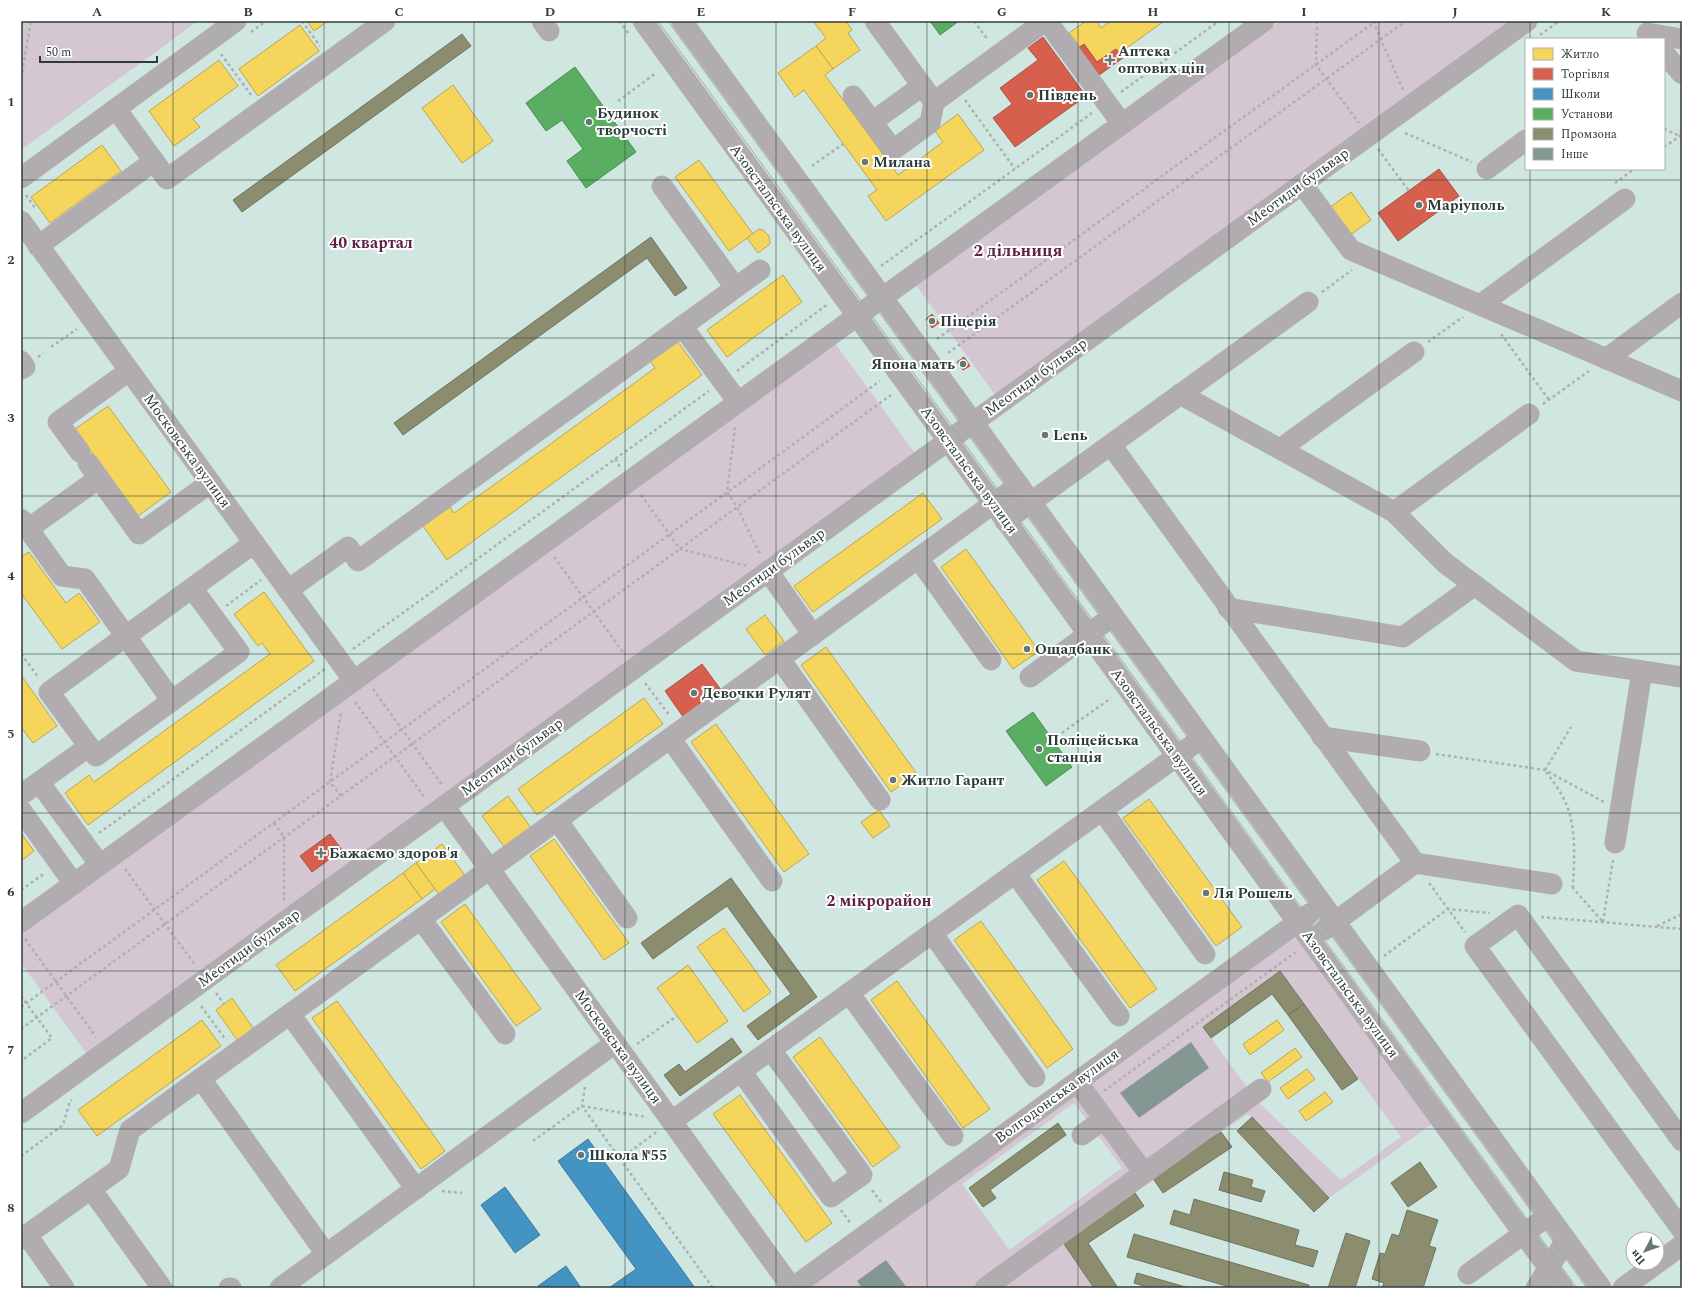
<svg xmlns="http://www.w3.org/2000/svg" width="1703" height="1309" font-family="Spectral,serif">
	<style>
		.green { fill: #d5c7d2; fill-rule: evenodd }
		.homes { fill: #f6d55c; stroke: #b9a752 }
		.shops { fill: #d6604d; stroke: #a35647 }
		.schools { fill: #4393c3; stroke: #3c799a }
		.public { fill: #5aae61; stroke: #4c8c55 }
		.industry { fill: #8c8c6e; stroke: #6f745e }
		.building { fill: #859793 }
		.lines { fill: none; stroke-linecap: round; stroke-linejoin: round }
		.path { stroke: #aeb0b1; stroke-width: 2.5; stroke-dasharray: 3 3; stroke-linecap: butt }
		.minor { stroke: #b0acaf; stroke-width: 21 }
		.tram { stroke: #a3a9a8; stroke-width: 1 }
		.grid { fill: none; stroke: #2c3d39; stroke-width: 1; stroke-opacity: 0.55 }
		.poi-dot { fill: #657874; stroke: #fff; stroke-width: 1.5 }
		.labels { text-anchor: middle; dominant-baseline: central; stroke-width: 4; stroke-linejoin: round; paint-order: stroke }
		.poi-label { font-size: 15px; font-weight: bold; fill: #2c3d39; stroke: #fff; text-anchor: start }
		.street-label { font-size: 15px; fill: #2c3d39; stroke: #fff }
		.neighbourhood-label { font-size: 16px; font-weight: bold; fill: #5f2247; stroke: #fff }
		.quarter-label { font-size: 17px; font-weight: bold; fill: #5f2247; stroke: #fff }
		.neatline { fill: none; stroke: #2c3d39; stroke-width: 1.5 }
		.grid-label { font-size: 13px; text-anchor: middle; font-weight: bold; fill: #2c3d39 }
	</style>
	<rect width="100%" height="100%" fill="#d0e6e1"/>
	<g class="green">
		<polygon points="21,21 198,21 21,150"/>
		<polygon points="1280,21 1511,21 995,395 916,285"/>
		<polygon points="835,343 915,453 87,1054 21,963 21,934"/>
		<path d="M1295,936L1432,1124L1329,1198L1248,1114L1060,1238L1094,1288H809ZM1280,971L1401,1137L1341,1180L1257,1101L1203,1027ZM1074,1103L1122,1168L1009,1250L962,1184Z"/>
	</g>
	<g class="homes">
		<polygon points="307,21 328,21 314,31"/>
		<polygon points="813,21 846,21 852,30 848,33 860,50 833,69 816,46 826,38"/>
		<polygon points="1086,21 1097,21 1101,28 1111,21 1164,21 1120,53 1116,49 1097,62 1084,44 1080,47 1069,33"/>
		<polygon points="300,25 319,51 258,96 239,69"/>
		<polygon points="816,46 833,69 825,75 898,175 943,142 935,131 958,114 984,150 886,221 868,196 877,190 804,90 795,97 778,73"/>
		<polygon points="219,60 238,86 193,119 200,127 174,146 149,111"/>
		<polygon points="453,85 493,141 462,163 422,108"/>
		<polygon points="102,145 121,171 50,223 31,197"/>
		<polygon points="699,160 753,234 729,251 675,177"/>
		<polygon points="1351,192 1371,220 1349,236 1329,208"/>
		<polygon points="759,229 763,230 769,236 770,244 758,253 747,238"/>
		<polygon points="783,275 802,302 727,357 707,330"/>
		<polygon points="678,342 702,375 447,560 423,526 450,507 454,513 505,477 655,368 650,361"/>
		<polygon points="108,406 171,492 138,516 75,429"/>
		<polygon points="923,493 942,519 813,612 794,586"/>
		<polygon points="966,549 1039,651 1013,669 941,567"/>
		<polygon points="29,552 66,603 79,593 100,622 62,649 21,593 21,557"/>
		<polygon points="264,592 314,661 88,825 65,793 89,775 94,782 270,654 262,643 258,646 234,614"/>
		<polygon points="765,615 784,641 765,655 746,629"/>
		<polygon points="826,647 917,774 891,792 801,665"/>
		<polygon points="21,675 57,726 33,743 21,727"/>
		<polygon points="644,698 663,724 537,815 518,789"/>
		<polygon points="716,724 809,854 784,872 691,742"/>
		<polygon points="508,796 532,829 505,848 482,816"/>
		<polygon points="1149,799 1242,927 1216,946 1123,818"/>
		<polygon points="879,810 890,826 873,838 861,822"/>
		<polygon points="21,833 34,851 21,861"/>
		<polygon points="554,839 629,943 604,960 530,856"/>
		<polygon points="442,844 466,877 440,896 416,863"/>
		<polygon points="1064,861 1157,989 1130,1008 1037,880"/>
		<polygon points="416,863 435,889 422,899 403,873"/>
		<polygon points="403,873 422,899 295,991 276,965"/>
		<polygon points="465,904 541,1009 516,1026 441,922"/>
		<polygon points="981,921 1073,1049 1047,1068 954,940"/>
		<polygon points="724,928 771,992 744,1012 697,947"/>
		<polygon points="688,965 728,1021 697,1043 657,988"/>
		<polygon points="897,981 990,1109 963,1128 871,1000"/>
		<polygon points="232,998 258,1035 242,1047 216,1010"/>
		<polygon points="337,1001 445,1151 421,1169 312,1018"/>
		<polygon points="202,1020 221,1046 97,1136 78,1110"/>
		<polygon points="1277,1020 1284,1030 1250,1055 1243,1044"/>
		<polygon points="820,1037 900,1147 873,1167 793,1057"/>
		<polygon points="1295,1048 1302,1057 1268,1082 1261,1073"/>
		<polygon points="1307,1069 1315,1079 1288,1099 1280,1088"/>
		<polygon points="1325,1092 1333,1102 1306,1121 1299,1111"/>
		<polygon points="740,1095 832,1223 806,1242 713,1114"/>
	</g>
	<g class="shops">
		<polygon points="1043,37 1086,96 1015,147 993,118 1012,104 1000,88 1038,60 1028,48"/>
		<polygon points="1084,44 1097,62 1116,49 1123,58 1095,78 1075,51"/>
		<polygon points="1439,169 1459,196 1398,241 1378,213"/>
		<polygon points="932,314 939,323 932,328 926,319"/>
		<polygon points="964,357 970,366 963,370 957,362"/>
		<polygon points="702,664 724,694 686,721 665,691"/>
		<polygon points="330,834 342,850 312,872 300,856"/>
	</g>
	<g class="schools">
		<polygon points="588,1139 695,1288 609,1288 636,1269 558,1161"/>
		<polygon points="505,1187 540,1235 515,1253 481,1205"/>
		<polygon points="566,1266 581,1288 540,1288 538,1286"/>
	</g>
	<g class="public">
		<polygon points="930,21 959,21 940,35"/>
		<polygon points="575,67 636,152 586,188 567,161 583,149 562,120 546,131 526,103"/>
		<polygon points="1033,712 1072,767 1046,786 1006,731"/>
	</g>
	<g class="industry">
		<polygon points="462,34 471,46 242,212 233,200"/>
		<polygon points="651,237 687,288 675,296 647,258 403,435 394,423"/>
		<polygon points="731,878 817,997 758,1040 747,1026 791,994 727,906 653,959 641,943"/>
		<polygon points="1280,971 1304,1004 1288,1015 1272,994 1211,1038 1203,1027"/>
		<polygon points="1304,1004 1358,1079 1342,1090 1288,1015"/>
		<polygon points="732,1038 742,1052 680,1096 664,1075 679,1064 685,1072"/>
		<polygon points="1252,1117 1329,1198 1314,1212 1237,1131"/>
		<polygon points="1058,1123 1066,1135 990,1190 996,1198 983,1207 969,1188"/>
		<polygon points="1221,1132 1232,1147 1163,1193 1152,1177"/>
		<polygon points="1420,1162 1437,1187 1408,1207 1391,1183"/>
		<polygon points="1224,1172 1253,1180 1251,1187 1265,1191 1261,1202 1219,1190"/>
		<polygon points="1133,1190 1144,1206 1088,1243 1118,1288 1094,1288 1060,1238"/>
		<polygon points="1194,1199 1299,1230 1295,1245 1318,1251 1313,1267 1170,1224 1174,1210 1190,1215"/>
		<polygon points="1407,1210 1438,1220 1429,1246 1436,1248 1423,1288 1382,1288 1384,1283 1372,1279 1380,1253 1385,1254 1392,1234 1399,1236"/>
		<polygon points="1346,1233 1370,1241 1355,1288 1328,1288"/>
		<polygon points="1134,1234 1309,1285 1308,1288 1233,1288 1127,1257"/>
		<polygon points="1137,1273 1189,1288 1150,1288 1134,1283"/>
	</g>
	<g class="building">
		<polygon points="1191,1042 1209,1068 1139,1118 1120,1093"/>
		<polygon points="886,1260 907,1288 862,1288 857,1281"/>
	</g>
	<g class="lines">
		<g class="path">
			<polyline points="302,21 320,46"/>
			<polyline points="619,21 628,33"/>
			<polyline points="974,21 988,40"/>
			<polyline points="1317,21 1316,65 1359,123"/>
			<polyline points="1373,21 1403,90"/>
			<polyline points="251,32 266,21"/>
			<polyline points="1540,35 1559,21"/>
			<polyline points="221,54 251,95"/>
			<polyline points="21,78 31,21"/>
			<polyline points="1121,92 1219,21"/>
			<polyline points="965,100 1015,169"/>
			<polyline points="618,101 656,73"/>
			<polyline points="1664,129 1680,136 1682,139"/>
			<polyline points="1405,133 1472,162"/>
			<polyline points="1664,147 1680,136 1682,123"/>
			<polyline points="1378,149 1409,191"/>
			<polyline points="812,166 843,144"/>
			<polyline points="1615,183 1634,169"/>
			<polyline points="26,195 36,209"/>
			<polyline points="881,266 1092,113"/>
			<polyline points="1322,292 1352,270"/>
			<polyline points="1501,334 1549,400"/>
			<polyline points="937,339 1376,21"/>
			<polyline points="1428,342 1463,317"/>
			<polyline points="51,347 77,329"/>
			<polyline points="948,353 1406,21"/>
			<polyline points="38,357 43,353"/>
			<polyline points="737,371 828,304"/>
			<polyline points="1543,404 1589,371"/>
			<polyline points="735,427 727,492 737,507 760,554"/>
			<polyline points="615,459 620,467"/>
			<polyline points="641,495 680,549 747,566"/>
			<polyline points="554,557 625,655"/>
			<polyline points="226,606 261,580"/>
			<polyline points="353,649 709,391"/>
			<polyline points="21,654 39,678"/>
			<polyline points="645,683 670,716"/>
			<polyline points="373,689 443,786"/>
			<polyline points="355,702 425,798"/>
			<polyline points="1052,740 1111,698"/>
			<polyline points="1436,754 1545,770 1604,802"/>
			<polyline points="1545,770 1571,727"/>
			<path d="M1546,772C1556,785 1566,799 1570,815C1576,838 1574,864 1573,887"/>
			<polyline points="341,796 330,782 341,712"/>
			<polyline points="274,823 284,837 284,901"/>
			<polyline points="99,833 325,669"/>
			<polyline points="125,869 195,965"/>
			<polyline points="1429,883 1465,932"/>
			<polyline points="1572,887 1603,922"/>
			<polyline points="21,890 45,873"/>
			<polyline points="1541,917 1682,929"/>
			<polyline points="1603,922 1613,860"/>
			<polyline points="1657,926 1682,914"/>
			<polyline points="25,939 96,1037"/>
			<polyline points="1384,956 1448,909 1490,913"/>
			<polyline points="216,993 224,1004"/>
			<polyline points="21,996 52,1038 21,1061"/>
			<polyline points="201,1006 226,1040"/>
			<polyline points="21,1007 880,381"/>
			<polyline points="21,1029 891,395"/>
			<polyline points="637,1044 677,1016"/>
			<polyline points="585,1087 582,1106 713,1288"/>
			<polyline points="1104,1091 1296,952 1298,952"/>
			<polyline points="533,1141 582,1106 647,1117"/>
			<polyline points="21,1156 63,1125 70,1101 72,1100"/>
			<polyline points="620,1159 658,1131"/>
			<polyline points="872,1190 881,1202"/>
			<polyline points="442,1191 462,1193"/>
			<polyline points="841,1210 851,1224"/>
		</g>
		<g class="minor">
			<polyline points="542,21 549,31"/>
			<polyline points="643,21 1563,1288"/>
			<polyline points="682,21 1601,1288"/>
			<polyline points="1047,21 1122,124"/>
			<polyline points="1647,33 1682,39"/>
			<polyline points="1664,53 1682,74"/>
			<polyline points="853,96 893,150 930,123 934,102 875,21"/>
			<polyline points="934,102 1045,21"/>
			<polyline points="116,109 167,179 385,21"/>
			<polyline points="872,122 922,86"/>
			<polyline points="1487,169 1526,140"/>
			<polyline points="21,178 236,21"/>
			<polyline points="1302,184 1351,250 1682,391"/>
			<polyline points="662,186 735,287"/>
			<polyline points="21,221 354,681"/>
			<polyline points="38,246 154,161"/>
			<polyline points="1480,305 1625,199"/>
			<polyline points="682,326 738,402"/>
			<polyline points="1606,359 1682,303"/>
			<polyline points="21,361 25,367 21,369"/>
			<polyline points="1180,394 1394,512 1445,563 1576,661 1682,677"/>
			<polyline points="1111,445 1415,863"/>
			<polyline points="1280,449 1414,352"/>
			<polyline points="80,452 58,422 129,371"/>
			<polyline points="88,463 139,534 210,483"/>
			<polyline points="1394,512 1529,414"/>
			<polyline points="21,519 62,576 85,579 172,701"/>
			<polyline points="1005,521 1308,302"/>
			<polyline points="28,529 99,478"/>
			<polyline points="918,558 991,660"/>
			<polyline points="768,571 813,635"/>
			<polyline points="192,588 239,652 96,756 49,692 254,543"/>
			<polyline points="288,590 348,547 358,561 760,270"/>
			<polyline points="1228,608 1403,637 1475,585"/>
			<polyline points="780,659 880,800"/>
			<polyline points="1030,677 1113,616"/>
			<polyline points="1322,737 1420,751"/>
			<polyline points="670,738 772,881"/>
			<polyline points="39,782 100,865"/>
			<polyline points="21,795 88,747"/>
			<polyline points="444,806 792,1288"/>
			<polyline points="21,810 74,884"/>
			<polyline points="1102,810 1205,954"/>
			<polyline points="557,820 627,918"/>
			<polyline points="1615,843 1642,671"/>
			<polyline points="1015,873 1119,1016"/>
			<polyline points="421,919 505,1034"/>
			<polyline points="21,922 1264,21"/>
			<polyline points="1324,930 1415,863 1552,884"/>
			<polyline points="932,933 1035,1077"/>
			<polyline points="849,993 953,1136"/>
			<polyline points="290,1014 416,1189"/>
			<polyline points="741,1071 831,1197 862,1175 771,1050"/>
			<polyline points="201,1079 326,1254"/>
			<polyline points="1077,1082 1144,1173"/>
			<polyline points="21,1113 1527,21"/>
			<polyline points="672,1121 1202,738"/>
			<polyline points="1082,1135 1104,1119"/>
			<polyline points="1682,1141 1518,915 1475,946 1682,1230"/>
			<polyline points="91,1189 162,1288"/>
			<polyline points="27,1235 64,1288"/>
			<polyline points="21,1239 119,1169 130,1130 1019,485"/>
			<polyline points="1468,1274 1548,1216"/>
			<polyline points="229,1288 231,1288"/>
			<polyline points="280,1288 615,1043"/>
			<polyline points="792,1288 1309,914"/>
			<polyline points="985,1288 1261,1089"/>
			<polyline points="1536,1288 1566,1240"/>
			<polyline points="1623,1288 1682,1245"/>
		</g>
		<g class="tram">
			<polyline points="658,21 1577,1288"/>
			<polyline points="668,21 1587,1288"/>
		</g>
	</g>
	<path class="grid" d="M173,21V1288M324,21V1288M474,21V1288M625,21V1288M776,21V1288M927,21V1288M1078,21V1288M1229,21V1288M1379,21V1288M1530,21V39M1530,169V1288M21,180H1682M21,338H1682M21,496H1682M21,654H1682M21,813H1682M21,971H1682M21,1129H1682"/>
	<g class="poi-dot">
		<path d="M1108 54h4v4h4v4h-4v4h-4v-4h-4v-4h4z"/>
		<circle cx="1030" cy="95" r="4"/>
		<circle cx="589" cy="122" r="4"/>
		<circle cx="865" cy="162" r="4"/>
		<circle cx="1419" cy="205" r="4"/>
		<circle cx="932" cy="321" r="4"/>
		<circle cx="963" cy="364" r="4"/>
		<circle cx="1045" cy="435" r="4"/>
		<circle cx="1027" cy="649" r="4"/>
		<circle cx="694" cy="693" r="4"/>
		<circle cx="1039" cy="749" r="4"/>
		<circle cx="893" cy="780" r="4"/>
		<path d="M319 847h4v4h4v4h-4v4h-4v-4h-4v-4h4z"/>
		<circle cx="1206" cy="893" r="4"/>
		<circle cx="581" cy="1155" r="4"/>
	</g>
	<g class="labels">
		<g class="poi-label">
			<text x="1118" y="51">Аптека<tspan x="1118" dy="17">оптових цін</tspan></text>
			<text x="1038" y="95">Південь</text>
			<text x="597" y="113">Будинок<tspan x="597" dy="17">творчості</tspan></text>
			<text x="873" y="162">Милана</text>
			<text x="1427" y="205">Маріуполь</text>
			<text x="940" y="321">Піцерія</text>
			<text x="955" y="364" text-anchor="end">Япона мать</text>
			<text x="1053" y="435">Lenь</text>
			<text x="1035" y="649">Ощадбанк</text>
			<text x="702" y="693">Девочки Рулят</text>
			<text x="1047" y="740">Поліцейська<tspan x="1047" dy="17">станція</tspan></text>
			<text x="901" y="780">Житло Гарант</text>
			<text x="329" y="853">Бажаємо здоров'я</text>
			<text x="1214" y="893">Ля Рошель</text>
			<text x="589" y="1155">Школа №55</text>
		</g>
		<g class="street-label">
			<text transform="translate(1298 187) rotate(-36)">Меотиди бульвар</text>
			<text transform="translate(778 208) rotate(54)">Азовстальська вулиця</text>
			<text transform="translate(1036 377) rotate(-36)">Меотиди бульвар</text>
			<text transform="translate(187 451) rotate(54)">Московська вулиця</text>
			<text transform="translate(969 470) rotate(54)">Азовстальська вулиця</text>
			<text transform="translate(774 567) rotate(-36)">Меотиди бульвар</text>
			<text transform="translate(1159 732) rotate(54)">Азовстальська вулиця</text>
			<text transform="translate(512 757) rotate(-36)">Меотиди бульвар</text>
			<text transform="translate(249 948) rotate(-36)">Меотиди бульвар</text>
			<text transform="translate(1350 994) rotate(54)">Азовстальська вулиця</text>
			<text transform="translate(618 1047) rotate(54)">Московська вулиця</text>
			<text transform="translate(1057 1096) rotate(-36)">Волгодонська вулиця</text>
		</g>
		<g class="neighbourhood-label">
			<text x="371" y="243">40 квартал</text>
			<text x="879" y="901">2 мікрорайон</text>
		</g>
		<g class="quarter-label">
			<text x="1018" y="251">2 дільниця</text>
		</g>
	</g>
	<rect width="1703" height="1309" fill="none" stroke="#ffffff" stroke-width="44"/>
	<rect x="1525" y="38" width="140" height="132" fill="#ffffff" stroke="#abb1b0"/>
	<rect x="1533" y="48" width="20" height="12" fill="#f6d55c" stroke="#abb1b0"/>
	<text x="1561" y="58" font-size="12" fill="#2c3d39">Житло</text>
	<rect x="1533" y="68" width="20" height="12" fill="#d6604d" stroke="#abb1b0"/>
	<text x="1561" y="78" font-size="12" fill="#2c3d39">Торгівля</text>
	<rect x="1533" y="88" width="20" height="12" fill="#4393c3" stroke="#abb1b0"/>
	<text x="1561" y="98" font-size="12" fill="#2c3d39">Школи</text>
	<rect x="1533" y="108" width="20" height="12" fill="#5aae61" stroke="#abb1b0"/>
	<text x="1561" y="118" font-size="12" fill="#2c3d39">Установи</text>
	<rect x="1533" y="128" width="20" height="12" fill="#8c8c6e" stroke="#abb1b0"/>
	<text x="1561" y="138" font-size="12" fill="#2c3d39">Промзона</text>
	<rect x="1533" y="148" width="20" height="12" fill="#859793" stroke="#abb1b0"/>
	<text x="1561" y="158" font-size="12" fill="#2c3d39">Інше</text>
	<g transform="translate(1645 1251) rotate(229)"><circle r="19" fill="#ffffff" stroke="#abb1b0"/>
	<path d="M0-3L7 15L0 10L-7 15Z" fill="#657874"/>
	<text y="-6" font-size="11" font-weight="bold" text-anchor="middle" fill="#2c3d39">Пн</text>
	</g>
	<path d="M40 56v6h117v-6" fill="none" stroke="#2c3d39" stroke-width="2"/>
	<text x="46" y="56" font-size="12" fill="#2c3d39" stroke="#ffffff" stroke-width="3" paint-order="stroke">50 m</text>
	<rect x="22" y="22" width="1659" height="1265" class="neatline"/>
	<g class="grid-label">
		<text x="97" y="16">A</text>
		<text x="248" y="16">B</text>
		<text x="399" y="16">C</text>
		<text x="550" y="16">D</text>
		<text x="701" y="16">E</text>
		<text x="852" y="16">F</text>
		<text x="1002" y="16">G</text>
		<text x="1153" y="16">H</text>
		<text x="1304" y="16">I</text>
		<text x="1455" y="16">J</text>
		<text x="1606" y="16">K</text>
		<text x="11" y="106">1</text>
		<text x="11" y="264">2</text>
		<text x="11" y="422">3</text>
		<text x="11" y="580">4</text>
		<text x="11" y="738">5</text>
		<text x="11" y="896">6</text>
		<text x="11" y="1054">7</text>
		<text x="11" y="1212">8</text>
	</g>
</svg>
